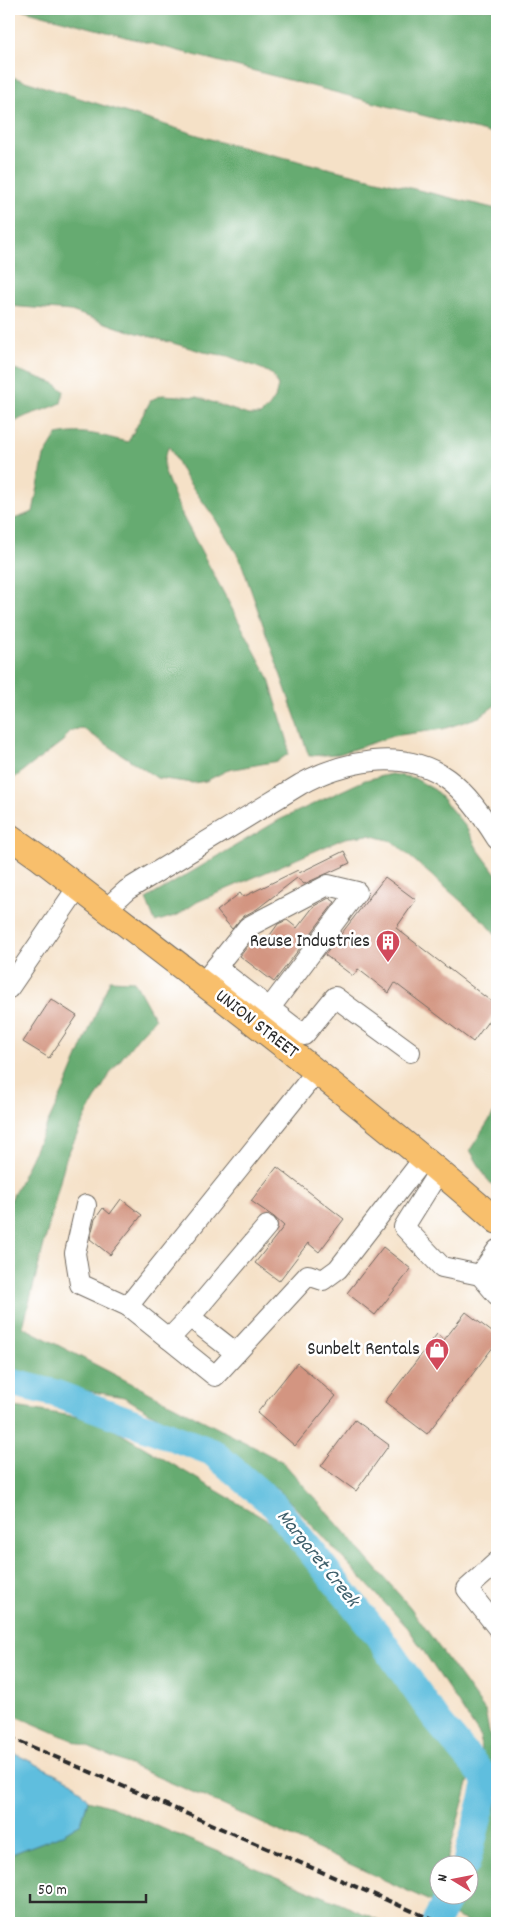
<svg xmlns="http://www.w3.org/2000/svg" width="506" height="1932" font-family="Dekko,sans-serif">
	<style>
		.forest { fill: #66ab71; stroke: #486b4e }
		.water { fill: #5fbede; stroke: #457484 }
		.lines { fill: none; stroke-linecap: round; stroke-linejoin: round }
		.river { stroke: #5fbede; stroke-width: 28 }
		.building { fill: #d39581 }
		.minor-casing { stroke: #726b62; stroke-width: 22 }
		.major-casing { stroke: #726b62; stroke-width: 27 }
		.minor { stroke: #fff; stroke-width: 20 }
		.major { stroke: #f8bf6c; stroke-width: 25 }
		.rail { stroke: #2b2b2b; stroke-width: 4; stroke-dasharray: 8 4; stroke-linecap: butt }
		.labels { text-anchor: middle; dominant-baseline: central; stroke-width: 5; stroke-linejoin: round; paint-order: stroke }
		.poi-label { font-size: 19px; fill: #2b2b2b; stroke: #fff; text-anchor: end }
		.street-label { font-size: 19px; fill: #2b2b2b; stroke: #fff }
		.water-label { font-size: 20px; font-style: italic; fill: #3d5e6a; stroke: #fff }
	</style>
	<rect width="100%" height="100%" fill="#fff"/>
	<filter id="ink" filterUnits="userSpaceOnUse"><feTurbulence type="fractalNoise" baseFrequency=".02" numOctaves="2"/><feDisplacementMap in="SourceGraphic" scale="10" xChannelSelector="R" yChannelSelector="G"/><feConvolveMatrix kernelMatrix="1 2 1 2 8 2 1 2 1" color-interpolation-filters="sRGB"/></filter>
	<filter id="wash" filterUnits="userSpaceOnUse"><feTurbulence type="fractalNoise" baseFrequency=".0096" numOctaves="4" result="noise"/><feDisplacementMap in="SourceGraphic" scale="20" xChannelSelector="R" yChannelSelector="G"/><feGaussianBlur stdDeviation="1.12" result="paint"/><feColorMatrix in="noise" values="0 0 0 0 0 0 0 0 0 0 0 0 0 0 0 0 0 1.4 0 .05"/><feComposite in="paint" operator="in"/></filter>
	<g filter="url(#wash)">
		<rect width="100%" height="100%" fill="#f5e1c7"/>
		<g class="forest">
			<polygon points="20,9 497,9 497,135"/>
			<path d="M9,76L220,142L497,209V704L479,717L443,729L393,736L339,754L309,756L240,559L214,517L185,477L169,446L164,458V470L169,483L183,517L268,676L288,742V754L278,761L228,770L206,781L193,783L157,778L82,728L70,731L63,741L9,782V523L14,519L33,512L44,456L57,435C86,429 101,436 128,442L151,400L162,395L197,397L248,415H260L269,407L275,398L278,386L273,375L262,369L228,356L204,352L120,328L71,311L9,306Z"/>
			<path d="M9,367L54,383L64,391L61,403C44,412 23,413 9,427Z"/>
			<polygon points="391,774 414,778 435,790 466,827 477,848 497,875 497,936 486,923 392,841 369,835 345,838 197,902 178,915 155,922 146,899 279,820 365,780"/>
			<polygon points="110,980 134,981 155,1019 139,1036 111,1072 88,1112 66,1158 23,1327 283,1462 410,1607 485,1711 497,1773 497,1923 471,1923 453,1915 456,1895 468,1894 468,1864 462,1864 465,1846 483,1796 480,1736 408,1628 278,1489 124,1397 9,1378 9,1204 66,1085"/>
			<polygon points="497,1108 497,1190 487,1179 470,1150"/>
			<polygon points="9,1406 98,1420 285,1531 457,1745 474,1762 446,1864 438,1864 438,1893 436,1904 218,1803 9,1713"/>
			<polygon points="88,1800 112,1807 386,1923 9,1923 9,1855 61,1835 81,1823"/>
		</g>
		<polygon class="water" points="9,1751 73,1782 88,1800 81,1823 61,1835 9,1855"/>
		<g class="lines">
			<g class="river">
				<polyline points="9,1382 54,1393 212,1452 274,1505 377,1634 439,1723 488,1781 466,1864"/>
				<polyline points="435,1923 450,1894"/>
			</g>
		</g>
		<g id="blocks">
			<g class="building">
				<polygon points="344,851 350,863 304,884 297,878 257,909 242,917 232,929 217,911 240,893 243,897 298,870 299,873"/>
				<polygon points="385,877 416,900 396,928 497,1006 497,1009 473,1042 395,983 389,993 358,969 353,976 325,955"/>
				<polygon points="329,898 335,902 274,982 240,956 254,938 263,945 278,924 287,920 297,928 314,906"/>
				<polygon points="51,999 77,1016 49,1058 23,1042"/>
				<polygon points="277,1167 344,1219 319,1252 308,1243 279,1281 255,1263 284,1226 274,1217 251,1201"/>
				<polygon points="121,1199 142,1215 110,1255 90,1239 95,1219 103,1208 110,1214"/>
				<polygon points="383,1247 411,1269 375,1315 347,1293"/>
				<polygon points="466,1312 497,1336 497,1342 427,1434 385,1402 437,1334 444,1340"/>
				<polygon points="297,1363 336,1396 295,1446 257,1413"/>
				<polygon points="355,1420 389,1445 356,1491 321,1466"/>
			</g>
		</g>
	</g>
	<g filter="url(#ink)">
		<use href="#blocks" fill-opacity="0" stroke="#726b62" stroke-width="1"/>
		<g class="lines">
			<defs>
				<g id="minor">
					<path d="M106,909L127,890L301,784C324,771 347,764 373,761C437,755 466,789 497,839"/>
					<polyline points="216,967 304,1035 335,997 410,1052"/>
					<polyline points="203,983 248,927 328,885 357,892 257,1025"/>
					<polyline points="9,988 78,887"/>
					<polyline points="316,1072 128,1306 215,1376 308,1275 323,1280 338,1269 424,1158"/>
					<polyline points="439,1171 404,1227 442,1267 480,1275"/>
					<polyline points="86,1205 75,1253 80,1284 128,1306"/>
					<polyline points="497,1250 480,1275 497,1295"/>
					<polyline points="190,1317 236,1353"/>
					<polyline points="169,1339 190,1317 267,1226"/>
					<polyline points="497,1562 467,1589 497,1627"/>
				</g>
				<path id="major" d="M9,836L40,858C194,977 350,1093 497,1221"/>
			</defs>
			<use href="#minor" class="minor-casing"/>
			<use href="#major" class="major-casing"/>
			<use href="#minor" class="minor"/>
			<use href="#major" class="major"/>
			<polyline class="rail" points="9,1737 440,1923"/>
		</g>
	</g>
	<defs>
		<symbol id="building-pin" viewBox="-11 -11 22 30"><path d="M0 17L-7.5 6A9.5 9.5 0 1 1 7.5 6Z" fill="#d1495b" stroke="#fff"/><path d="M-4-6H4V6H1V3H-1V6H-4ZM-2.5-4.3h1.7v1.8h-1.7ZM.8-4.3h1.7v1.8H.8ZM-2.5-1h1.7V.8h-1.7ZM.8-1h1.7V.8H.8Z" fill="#fff"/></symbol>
		<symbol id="shop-pin" viewBox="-11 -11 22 30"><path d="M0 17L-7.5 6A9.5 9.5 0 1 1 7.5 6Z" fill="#d1495b" stroke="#fff"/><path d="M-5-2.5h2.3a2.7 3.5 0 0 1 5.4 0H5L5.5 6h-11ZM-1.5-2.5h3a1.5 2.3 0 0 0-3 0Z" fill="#fff"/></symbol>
	</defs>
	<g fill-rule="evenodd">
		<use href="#building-pin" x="374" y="928" width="28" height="38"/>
		<use href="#shop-pin" x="423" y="1336" width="28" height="38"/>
	</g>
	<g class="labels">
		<g class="poi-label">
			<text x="370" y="942">Reuse Industries</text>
			<text x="420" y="1350">Sunbelt Rentals</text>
		</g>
		<g class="street-label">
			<text transform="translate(256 1025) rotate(38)">UNION STREET</text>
		</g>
		<g class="water-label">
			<text transform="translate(317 1559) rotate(51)">Margaret Creek</text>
		</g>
	</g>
	<rect width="506" height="1932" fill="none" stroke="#fff" stroke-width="30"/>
	<g transform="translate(454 1880) rotate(280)"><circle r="24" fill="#ffffff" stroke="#aaaaaa"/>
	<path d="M0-4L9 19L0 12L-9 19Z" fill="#d1495b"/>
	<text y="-8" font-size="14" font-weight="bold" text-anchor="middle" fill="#2b2b2b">N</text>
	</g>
	<path d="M30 1894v8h116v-8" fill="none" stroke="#2b2b2b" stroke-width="2.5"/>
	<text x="38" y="1894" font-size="15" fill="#2b2b2b" stroke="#ffffff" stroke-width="4" paint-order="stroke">50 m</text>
</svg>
